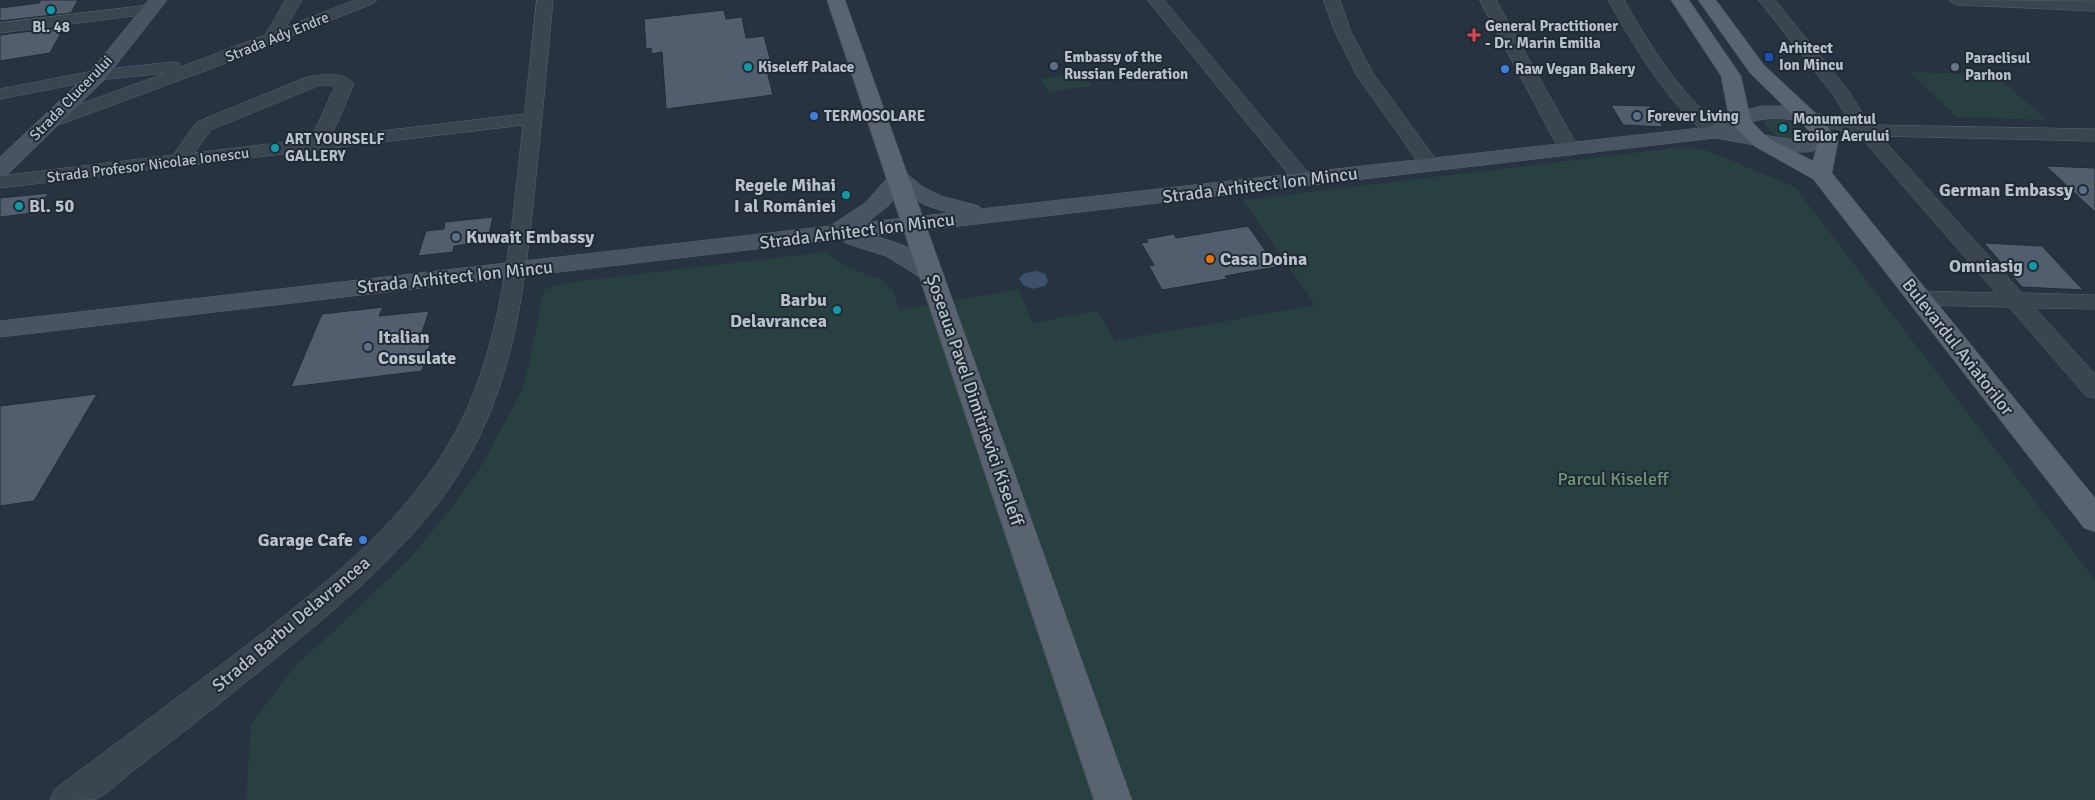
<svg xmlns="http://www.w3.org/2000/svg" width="2095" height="800" font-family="Signika,sans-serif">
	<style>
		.green { fill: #294041 }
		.water { fill: #3d5268 }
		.building { fill: #525e6d; stroke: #222c37 }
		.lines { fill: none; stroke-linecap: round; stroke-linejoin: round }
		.street-casing { stroke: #59636d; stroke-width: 1 }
		.secondary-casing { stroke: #59636d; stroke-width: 1 }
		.primary-casing { stroke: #454e59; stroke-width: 1 }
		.street { fill: #3b4550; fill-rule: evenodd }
		.secondary { fill: #495463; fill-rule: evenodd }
		.primary { fill: #596470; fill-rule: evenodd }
		.culture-dot { fill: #0f9aa8; stroke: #202a35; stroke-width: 2 }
		.health-dot { fill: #e0444e; stroke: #202a35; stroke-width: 2 }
		.transit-dot { fill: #1a4fb4; stroke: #202a35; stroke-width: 2 }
		.service-dot { fill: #5c6f8a; stroke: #202a35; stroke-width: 2 }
		.worship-dot { fill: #6b7280; stroke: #202a35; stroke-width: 2 }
		.shop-dot { fill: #3f7fe0; stroke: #202a35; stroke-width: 2 }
		.food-dot { fill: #e8710a; stroke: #202a35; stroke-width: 2 }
		.labels { text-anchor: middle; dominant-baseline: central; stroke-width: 4; stroke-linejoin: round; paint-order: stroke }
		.far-poi-label { font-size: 15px; font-weight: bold; fill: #b8c0ca; stroke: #202a35; text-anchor: start }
		.far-street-label { font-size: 15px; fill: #b8c0ca; stroke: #202a35 }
		.poi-label { font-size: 18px; font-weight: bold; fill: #b8c0ca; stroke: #202a35; text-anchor: end }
		.street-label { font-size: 18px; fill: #b8c0ca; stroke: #202a35 }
		.park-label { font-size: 18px; fill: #709a77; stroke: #202a35 }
	</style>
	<rect width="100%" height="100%" fill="#273340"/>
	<g class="green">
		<polygon points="1909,72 1995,75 2047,120 1957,117"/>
		<polygon points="1083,74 1091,86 1048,92 1041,79"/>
		<path d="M1766,116C1787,119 1794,118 1805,138L1802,141C1780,140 1773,138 1761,118Z"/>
		<polygon points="1683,147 1706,150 1795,187 2095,580 2095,800 246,800 251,724 296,665 335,630 412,556 453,506 482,465 521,392 528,369 544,290 564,283 825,252 850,268 882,280 893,290 900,310 1018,289 1033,323 1098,311 1115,341 1315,305 1243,200"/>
	</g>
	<polygon class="water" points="1037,271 1045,274 1048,281 1045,286 1032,289 1023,285 1019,278 1025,273"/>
	<g class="building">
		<polygon points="41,0 78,0 71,13 0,21 0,8 39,3"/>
		<polygon points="724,10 726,19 742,17 746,38 764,36 772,66 766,67 773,95 666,109 662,52 652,54 651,48 646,49 644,19"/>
		<polygon points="64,27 50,53 0,61 0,35"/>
		<polygon points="1611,105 1650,106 1663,127 1623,125"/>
		<polygon points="2046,166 2095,168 2095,212"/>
		<polygon points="49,193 33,213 0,217 0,198"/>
		<polygon points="493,217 487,242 454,246 453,252 418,256 426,231 444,229 445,222"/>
		<polygon points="1248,226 1277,267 1225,276 1227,279 1162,290 1149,266 1154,265 1141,243 1148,242 1146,239 1174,234 1176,238"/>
		<polygon points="1984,243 2042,246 2083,290 2022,287"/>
		<polygon points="383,307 379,316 429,311 418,345 430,344 422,371 291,387 322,314"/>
		<polygon points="97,394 34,501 0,506 0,406"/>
	</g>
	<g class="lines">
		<defs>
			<g id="street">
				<polygon points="286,0 302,0 286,27 355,0 377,0 374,3 218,66 56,126 49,128 42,126 40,122 42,118 166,73 98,80 0,99 0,89 98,70 173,62 179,63 181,67 265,35"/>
				<path d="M537,0H553C547,65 541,130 534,195C522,315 508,419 428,516C370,585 299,639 230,695C198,721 165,746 133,771C121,780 109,793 96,799C87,800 61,800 50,800L55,789C116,744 177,698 238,652C332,579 433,503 476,387C507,304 513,212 523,125L0,188V176L173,155L197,122L304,78C318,75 344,70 354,84L331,137L524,114ZM321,85L335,86L311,139L194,153L211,130Z"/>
				<polygon points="1148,0 1164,0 1310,175 1313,179 1310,183 1303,185 1296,183"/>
				<polygon points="1324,0 1340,0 1351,32 1374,75 1440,165 1437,169 1430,171 1423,169 1357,76 1335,32"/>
				<polygon points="1480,0 1496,0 1579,149 1576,153 1569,155 1562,153 1559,149"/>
				<path d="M1608,0H1624C1652,49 1678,91 1722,128L1724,132L1722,136L1715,138L1708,136C1664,98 1637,51 1608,0Z"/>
				<polygon points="1759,0 1775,0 1848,90 1870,125 2095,129 2095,141 1880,136 2022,293 2095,295 2095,309 2035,308 2095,374 2095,398 2086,396 2009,307 1920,305 1912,303 1909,298 1912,293 1920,291 1996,293 1858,134 1804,122 1801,118 1804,114 1810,112 1849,121 1834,96"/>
				<polygon points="1950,0 2095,1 2095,11 1958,5 1953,3"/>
				<polygon points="150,5 156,7 158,10 156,13 0,33 0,23"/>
			</g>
			<g id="secondary">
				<polygon points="149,0 167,0 105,79 8,174 0,175 0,157 91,71"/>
				<path d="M1761,106H1782L1817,114L1820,118L1817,122C1808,124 1802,122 1793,120C1771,116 1755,119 1734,129C1755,133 1776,138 1797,140C1810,141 1822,133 1835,137L1838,141L1835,145L1808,152H1796L1715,138L874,236C897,242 930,253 944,274L941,279L932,281L923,279L886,256L845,243L842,239L0,337V321L830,226L865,203L891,174L899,172L907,174L923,187L941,196L979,206L981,209L1709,127L1734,114ZM901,191L925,205L949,213L868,222L888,206Z"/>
			</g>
			<g id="primary">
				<polygon points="827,0 845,0 1132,800 1094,800"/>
				<polygon points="1671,0 1689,0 1741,76 1751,121 1768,138 1813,161 1818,141 1814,136 1750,73 1698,0 1716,0 1764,65 1822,119 1838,141 1832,173 2095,498 2095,532 2084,528 1813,179 1754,146 1737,129 1729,118 1721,76"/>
			</g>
		</defs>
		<use href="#street" class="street-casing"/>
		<use href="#secondary" class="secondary-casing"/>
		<use href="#primary" class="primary-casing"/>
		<use href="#street" class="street"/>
		<use href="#secondary" class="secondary"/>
		<use href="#primary" class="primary"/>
	</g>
	<g class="culture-dot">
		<circle cx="51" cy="10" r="5"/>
		<circle cx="748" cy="67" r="5"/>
		<circle cx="1783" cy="128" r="5"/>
		<circle cx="275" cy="148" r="5"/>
		<circle cx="846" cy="195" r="5"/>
		<circle cx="19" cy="206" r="5"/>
		<circle cx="2033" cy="266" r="5"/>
		<circle cx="837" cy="310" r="5"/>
	</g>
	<path class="health-dot" d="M1471.5 27.5h5v5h5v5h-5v5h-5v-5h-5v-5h5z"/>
	<rect class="transit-dot" x="1764" y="52" width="10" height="10" rx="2.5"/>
	<g class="service-dot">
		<circle cx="1054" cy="66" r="5"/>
		<circle cx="1637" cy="116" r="5"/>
		<circle cx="2083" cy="190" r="5"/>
		<circle cx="456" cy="237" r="5"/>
		<circle cx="368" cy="347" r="5"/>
	</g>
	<circle class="worship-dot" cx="1955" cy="67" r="5"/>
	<g class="shop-dot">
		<circle cx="1505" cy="69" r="5"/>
		<circle cx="814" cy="116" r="5"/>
		<circle cx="363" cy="540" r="5"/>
	</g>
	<circle class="food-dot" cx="1210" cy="259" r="5"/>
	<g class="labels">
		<g class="far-poi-label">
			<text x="1485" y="26">General Practitioner<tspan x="1485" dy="17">- Dr. Marin Emilia</tspan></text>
			<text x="51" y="27" text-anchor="middle">Bl. 48</text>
			<text x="1779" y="48">Arhitect<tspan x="1779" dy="17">Ion Mincu</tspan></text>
			<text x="1064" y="57">Embassy of the<tspan x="1064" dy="17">Russian Federation</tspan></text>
			<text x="1965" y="58">Paraclisul<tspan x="1965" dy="17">Parhon</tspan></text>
			<text x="758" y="67">Kiseleff Palace</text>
			<text x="1515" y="69">Raw Vegan Bakery</text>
			<text x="824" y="116">TERMOSOLARE</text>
			<text x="1647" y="116">Forever Living</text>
			<text x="1793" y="119">Monumentul<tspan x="1793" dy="17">Eroilor Aerului</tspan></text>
			<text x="285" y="139">ART YOURSELF<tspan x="285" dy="17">GALLERY</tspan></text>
		</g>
		<g class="far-street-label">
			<text transform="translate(277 37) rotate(-22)">Strada Ady Endre</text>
			<text transform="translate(71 98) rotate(-46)">Strada Clucerului</text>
			<text transform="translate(148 165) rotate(-7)">Strada Profesor Nicolae Ionescu</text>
		</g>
		<g class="poi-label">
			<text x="836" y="185">Regele Mihai<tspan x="836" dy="21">I al României</tspan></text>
			<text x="2073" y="190">German Embassy</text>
			<text x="29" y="206" text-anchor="start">Bl. 50</text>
			<text x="466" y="237" text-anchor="start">Kuwait Embassy</text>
			<text x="1220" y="259" text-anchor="start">Casa Doina</text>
			<text x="2023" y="266">Omniasig</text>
			<text x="827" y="300">Barbu<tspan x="827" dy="21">Delavrancea</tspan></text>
			<text x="378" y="337" text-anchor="start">Italian<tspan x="378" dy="21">Consulate</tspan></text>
			<text x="353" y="540">Garage Cafe</text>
		</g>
		<g class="street-label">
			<text transform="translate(1260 185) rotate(-7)">Strada Arhitect Ion Mincu</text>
			<text transform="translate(857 231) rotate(-7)">Strada Arhitect Ion Mincu</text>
			<text transform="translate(455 277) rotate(-6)">Strada Arhitect Ion Mincu</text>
			<text transform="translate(1958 347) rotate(52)">Bulevardul Aviatorilor</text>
			<text transform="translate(975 400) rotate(71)">Șoseaua Pavel Dimitrievici Kiseleff</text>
			<text transform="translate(291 624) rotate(-40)">Strada Barbu Delavrancea</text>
		</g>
		<g class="park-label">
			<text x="1613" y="479">Parcul Kiseleff</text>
		</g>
	</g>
</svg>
